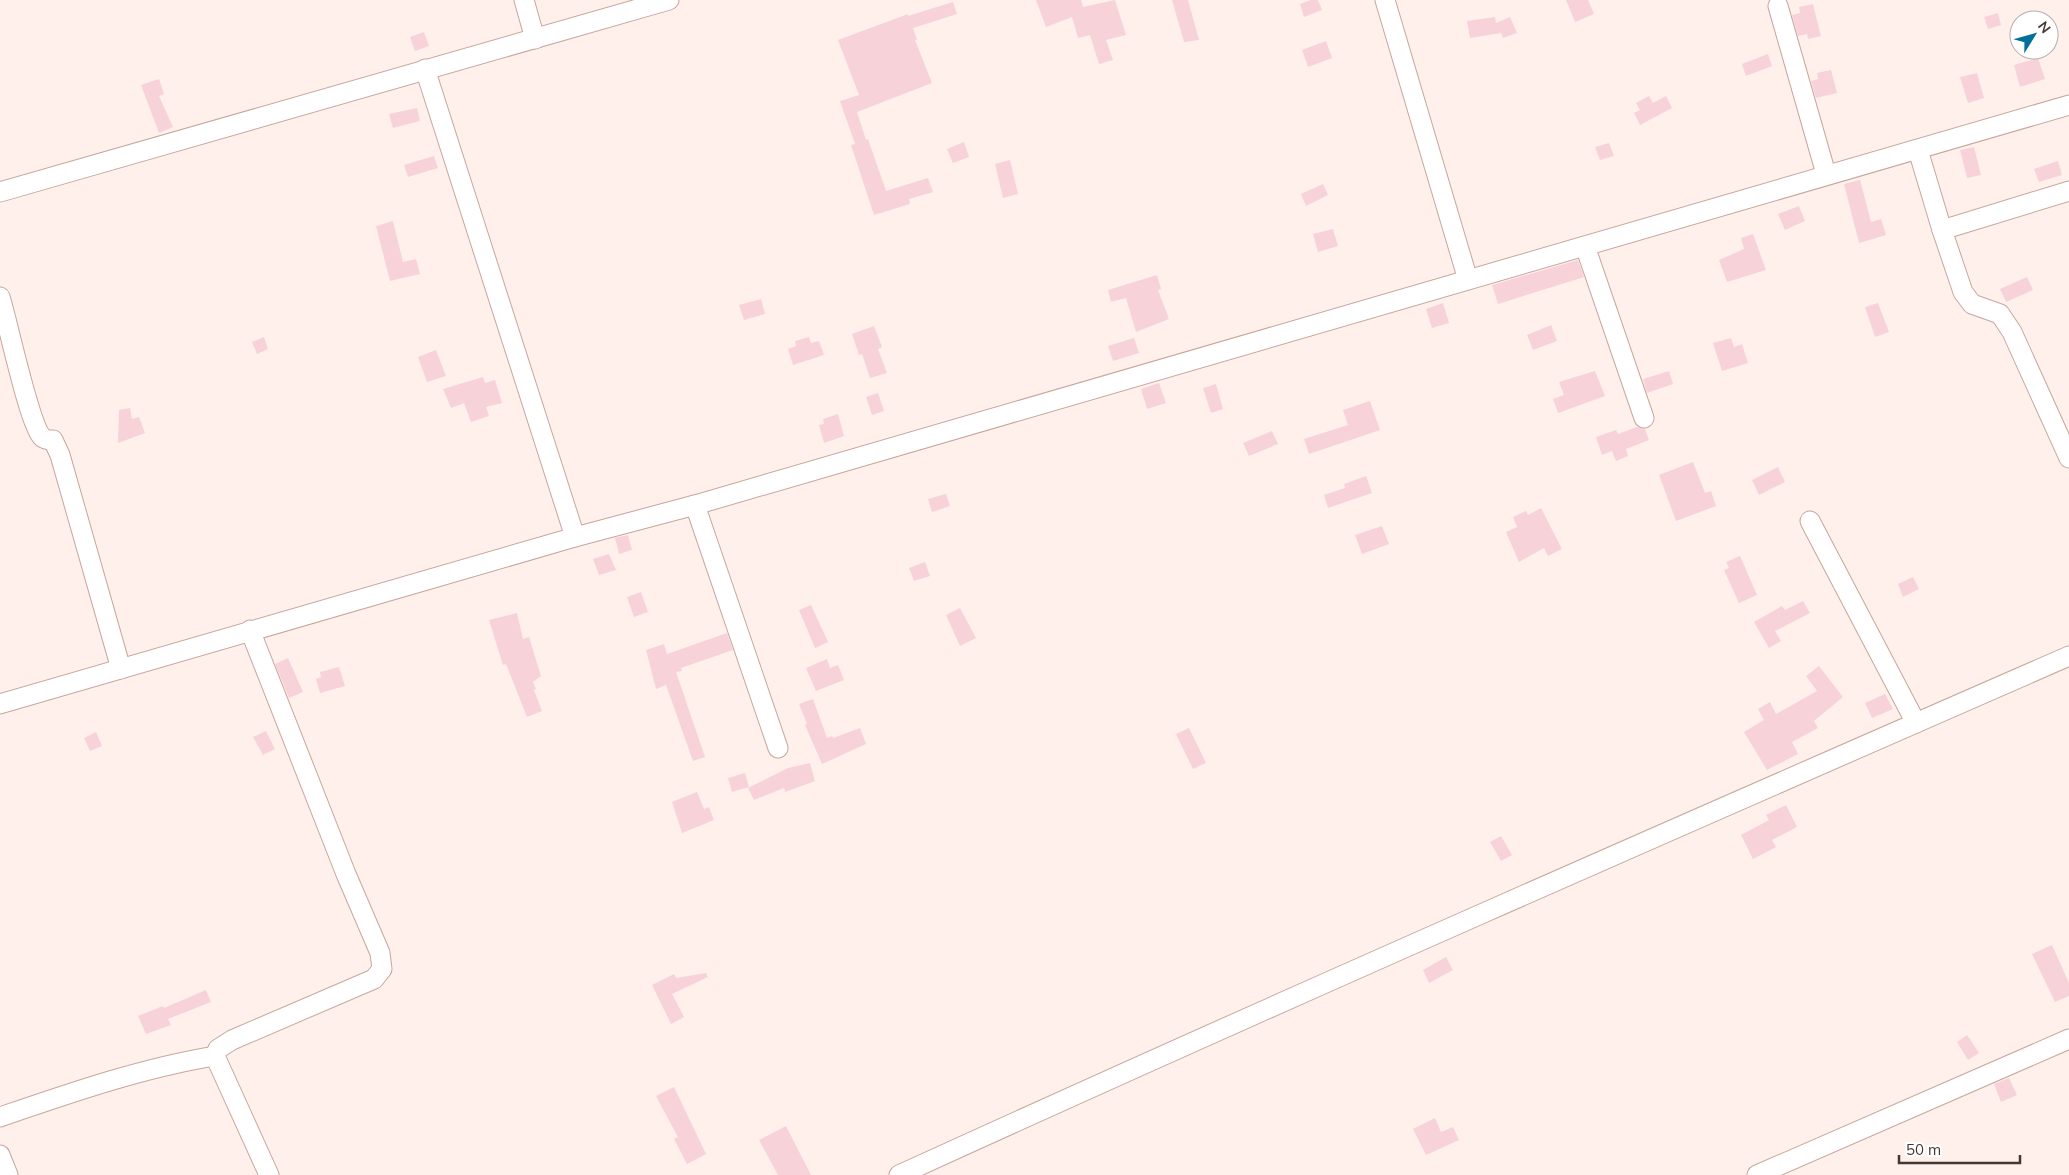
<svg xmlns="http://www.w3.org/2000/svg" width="2069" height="1175" font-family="Mulish,sans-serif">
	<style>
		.building { fill: #f7d2d9 }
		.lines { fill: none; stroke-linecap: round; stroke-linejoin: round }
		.minor-casing { stroke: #c8a69c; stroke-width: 21 }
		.minor { stroke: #fff; stroke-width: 19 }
	</style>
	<rect width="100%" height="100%" fill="#fff0ec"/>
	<g class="building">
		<polygon points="1036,0 1081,0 1083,7 1115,0 1126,35 1106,40 1113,60 1099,64 1090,35 1078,38 1072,17 1046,27"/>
		<polygon points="1172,0 1188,0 1199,40 1184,42"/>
		<polygon points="1311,0 1318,0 1322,10 1304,17 1300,4"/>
		<polygon points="1566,0 1588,0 1594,14 1575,22"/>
		<polygon points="953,2 957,14 913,28 917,40 915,40 932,83 857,112 866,140 868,139 886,191 928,178 933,192 909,199 910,204 874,215 851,145 855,144 840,101 859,95 838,40 908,14 908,16"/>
		<polygon points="1813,4 1821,36 1808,39 1807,34 1798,36 1792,15 1800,13 1799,7"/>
		<polygon points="1998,13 2001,25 1988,29 1984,17"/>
		<polygon points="1495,17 1496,23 1510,17 1517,33 1503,38 1501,33 1470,38 1467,21"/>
		<polygon points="424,32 429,46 415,51 410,37"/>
		<polygon points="1326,41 1332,58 1308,67 1302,50"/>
		<polygon points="1768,54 1772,66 1746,76 1742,64"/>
		<polygon points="2038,58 2045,79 2020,87 2014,65"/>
		<polygon points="1831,70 1837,93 1816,98 1811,81 1818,79 1817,73"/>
		<polygon points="1977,73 1984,98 1968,103 1960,77"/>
		<polygon points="159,79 164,94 159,96 173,127 159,133 141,85"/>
		<polygon points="1649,96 1653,103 1666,96 1672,108 1640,125 1634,113 1640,110 1636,103"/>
		<polygon points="417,108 420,121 393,128 389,114"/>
		<polygon points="964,142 969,157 953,163 947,149"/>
		<polygon points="1609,143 1614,156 1600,160 1595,147"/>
		<polygon points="1974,147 1981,175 1967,178 1960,150"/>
		<polygon points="434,156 438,168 408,177 404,165"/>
		<polygon points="1010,160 1018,194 1003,198 995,164"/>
		<polygon points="2058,161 2062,175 2039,182 2034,169"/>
		<polygon points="1860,180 1871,222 1881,219 1886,235 1859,243 1844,184"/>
		<polygon points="1323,184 1328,195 1306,206 1301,194"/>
		<polygon points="1799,206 1805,221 1785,230 1778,214"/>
		<polygon points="393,221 403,262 416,259 420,274 390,281 376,226"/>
		<polygon points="1333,229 1338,246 1318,252 1313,234"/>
		<polygon points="1753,234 1766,270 1727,282 1719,260 1744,249 1741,238"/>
		<polygon points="1578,260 1584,277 1498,304 1492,285"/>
		<polygon points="1157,275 1161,289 1158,290 1169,319 1136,332 1126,298 1111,302 1108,290"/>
		<polygon points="2027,277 2033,290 2006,302 2000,289"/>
		<polygon points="761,299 765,314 744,320 739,305"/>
		<polygon points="1443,303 1449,323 1432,328 1426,309"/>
		<polygon points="1878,303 1889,332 1875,337 1865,307"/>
		<polygon points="1551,325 1557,341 1533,350 1527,335"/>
		<polygon points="874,326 882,347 878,349 887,373 870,378 862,354 859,355 852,334"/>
		<polygon points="264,337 268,349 257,354 252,342"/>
		<polygon points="809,337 811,343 819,341 824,355 793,365 788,349 796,346 795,341"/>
		<polygon points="1134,338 1139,353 1113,361 1108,346"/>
		<polygon points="1731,338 1734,347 1742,344 1748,363 1722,371 1713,343"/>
		<polygon points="436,350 446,376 427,382 418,357"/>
		<polygon points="1595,371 1605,396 1558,413 1553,399 1564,395 1559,382"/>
		<polygon points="1669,371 1673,384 1647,393 1643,379"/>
		<polygon points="483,377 485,383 495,380 502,403 486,407 489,416 471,422 464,403 451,408 443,389"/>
		<polygon points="1159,383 1166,403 1147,409 1141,389"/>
		<polygon points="1216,384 1223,409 1211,413 1203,388"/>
		<polygon points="878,393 884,411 872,415 866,397"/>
		<polygon points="1370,401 1380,430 1309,454 1304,439 1348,425 1343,410"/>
		<polygon points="130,408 132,419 139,417 145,433 118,443 119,410"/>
		<polygon points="838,414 844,436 824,443 819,425 824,424 823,419"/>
		<polygon points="1637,427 1645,429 1649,440 1626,449 1628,456 1616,461 1612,451 1602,455 1596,437 1616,430 1618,434"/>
		<polygon points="1272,431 1278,444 1249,456 1243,443"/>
		<polygon points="1693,462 1705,493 1711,491 1716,506 1676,521 1659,475"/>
		<polygon points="1778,467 1785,482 1759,495 1752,480"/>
		<polygon points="1366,476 1372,493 1328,508 1324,495 1345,488 1344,484"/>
		<polygon points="946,494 950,506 932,512 928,499"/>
		<polygon points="1541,508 1562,549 1548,556 1544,548 1519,562 1506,532 1517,527 1513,517 1526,511 1528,515"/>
		<polygon points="1382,526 1389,544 1362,554 1355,535"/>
		<polygon points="628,535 632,550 619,554 615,538"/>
		<polygon points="609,554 616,570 599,575 593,559"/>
		<polygon points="1740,556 1757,595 1739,603 1724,570 1729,568 1726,562"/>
		<polygon points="925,562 930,576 914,581 909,568"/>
		<polygon points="1913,577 1919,589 1903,597 1898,584"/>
		<polygon points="641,592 648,612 634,617 627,597"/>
		<polygon points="1803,601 1810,613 1775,631 1781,641 1769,648 1754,622 1782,606 1785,610"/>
		<polygon points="811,605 828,642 815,648 799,610"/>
		<polygon points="960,608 976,638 960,646 946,615"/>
		<polygon points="517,613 523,639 529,637 541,676 533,682 536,689 534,690 542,711 527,717 506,664 503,665 489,620"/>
		<polygon points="727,633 733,650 681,668 682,671 676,672 705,757 693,761 666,685 656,689 646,650 664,644 667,654"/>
		<polygon points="288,658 303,692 289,698 275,664"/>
		<polygon points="827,659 830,668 838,665 844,680 816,691 806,668"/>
		<polygon points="1819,666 1843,697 1814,721 1818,728 1792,742 1798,754 1767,770 1744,732 1764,720 1758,709 1770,702 1776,714 1817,691 1806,676"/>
		<polygon points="339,667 345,686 320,693 316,679 321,677 320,672"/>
		<polygon points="1885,694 1893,709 1872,718 1865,703"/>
		<polygon points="813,699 827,738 832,736 833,738 860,728 866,744 822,764 805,725 807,724 799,704"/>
		<polygon points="1189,728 1206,763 1193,769 1176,734"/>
		<polygon points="266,731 275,749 263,755 253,737"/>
		<polygon points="96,732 102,746 90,751 84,738"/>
		<polygon points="810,763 815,781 785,792 784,788 754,800 748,788 788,768"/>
		<polygon points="745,773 749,787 732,792 728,778"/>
		<polygon points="697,792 704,809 709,807 714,820 682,833 672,802"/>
		<polygon points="1786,805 1797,827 1772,840 1776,847 1753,859 1741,835 1769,820 1766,815"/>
		<polygon points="1501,836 1512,855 1501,861 1490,842"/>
		<polygon points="2052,945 2069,983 2069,996 2055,1002 2032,954"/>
		<polygon points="1446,957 1453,970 1429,983 1423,970"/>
		<polygon points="706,973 708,977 672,994 684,1017 671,1024 652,985 674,974 676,978"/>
		<polygon points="206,990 211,1002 168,1019 171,1025 146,1034 138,1016 163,1006 164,1008"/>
		<polygon points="1967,1035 1979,1053 1968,1060 1957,1042"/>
		<polygon points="2009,1078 2017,1095 2001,1102 1994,1084"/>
		<polygon points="674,1087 706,1154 687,1164 674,1139 678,1137 656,1096"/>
		<polygon points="1435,1118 1441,1132 1453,1127 1459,1140 1426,1155 1413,1129"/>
		<polygon points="786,1126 811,1175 778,1175 759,1140"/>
	</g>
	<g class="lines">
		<defs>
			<g id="minor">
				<polyline points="524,0 535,39"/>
				<polyline points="1385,0 1468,280"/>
				<polyline points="1778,6 1826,174"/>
				<polyline points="425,69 575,537"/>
				<polyline points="1918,150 1942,230 2069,191"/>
				<polyline points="0,192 669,0"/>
				<polyline points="1942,230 1963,292 1972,304 2000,314 2012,332 2069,458"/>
				<polyline points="1585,246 1644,418"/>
				<path d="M0,297C8,322 29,424 42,437C45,440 49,440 53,440L60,455L121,669"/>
				<polyline points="695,505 778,748"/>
				<polyline points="1810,521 1916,723"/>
				<polyline points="250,630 346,874 380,953 382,969 374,979 232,1040 218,1049 215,1056 269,1175"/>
				<polyline points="0,704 575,537 695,505 2069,105"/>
				<path d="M0,1117C70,1093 142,1068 215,1056"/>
				<polyline points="0,1155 8,1175"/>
				<path d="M899,1175C1287,998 1678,827 2069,656"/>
				<polyline points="1757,1175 2069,1039"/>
			</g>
		</defs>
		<use href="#minor" class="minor-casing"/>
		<use href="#minor" class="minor"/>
	</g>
	<g transform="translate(2034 35) rotate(53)"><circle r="24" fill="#ffffff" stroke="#b5afad"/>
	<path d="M0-4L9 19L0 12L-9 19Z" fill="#02709c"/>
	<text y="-8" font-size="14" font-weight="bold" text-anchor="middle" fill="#453733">N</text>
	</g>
	<path d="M1899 1155v8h121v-8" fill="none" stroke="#453733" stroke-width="2.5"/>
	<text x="1906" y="1155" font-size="15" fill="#453733" stroke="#ffffff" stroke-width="4" paint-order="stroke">50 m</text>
</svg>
